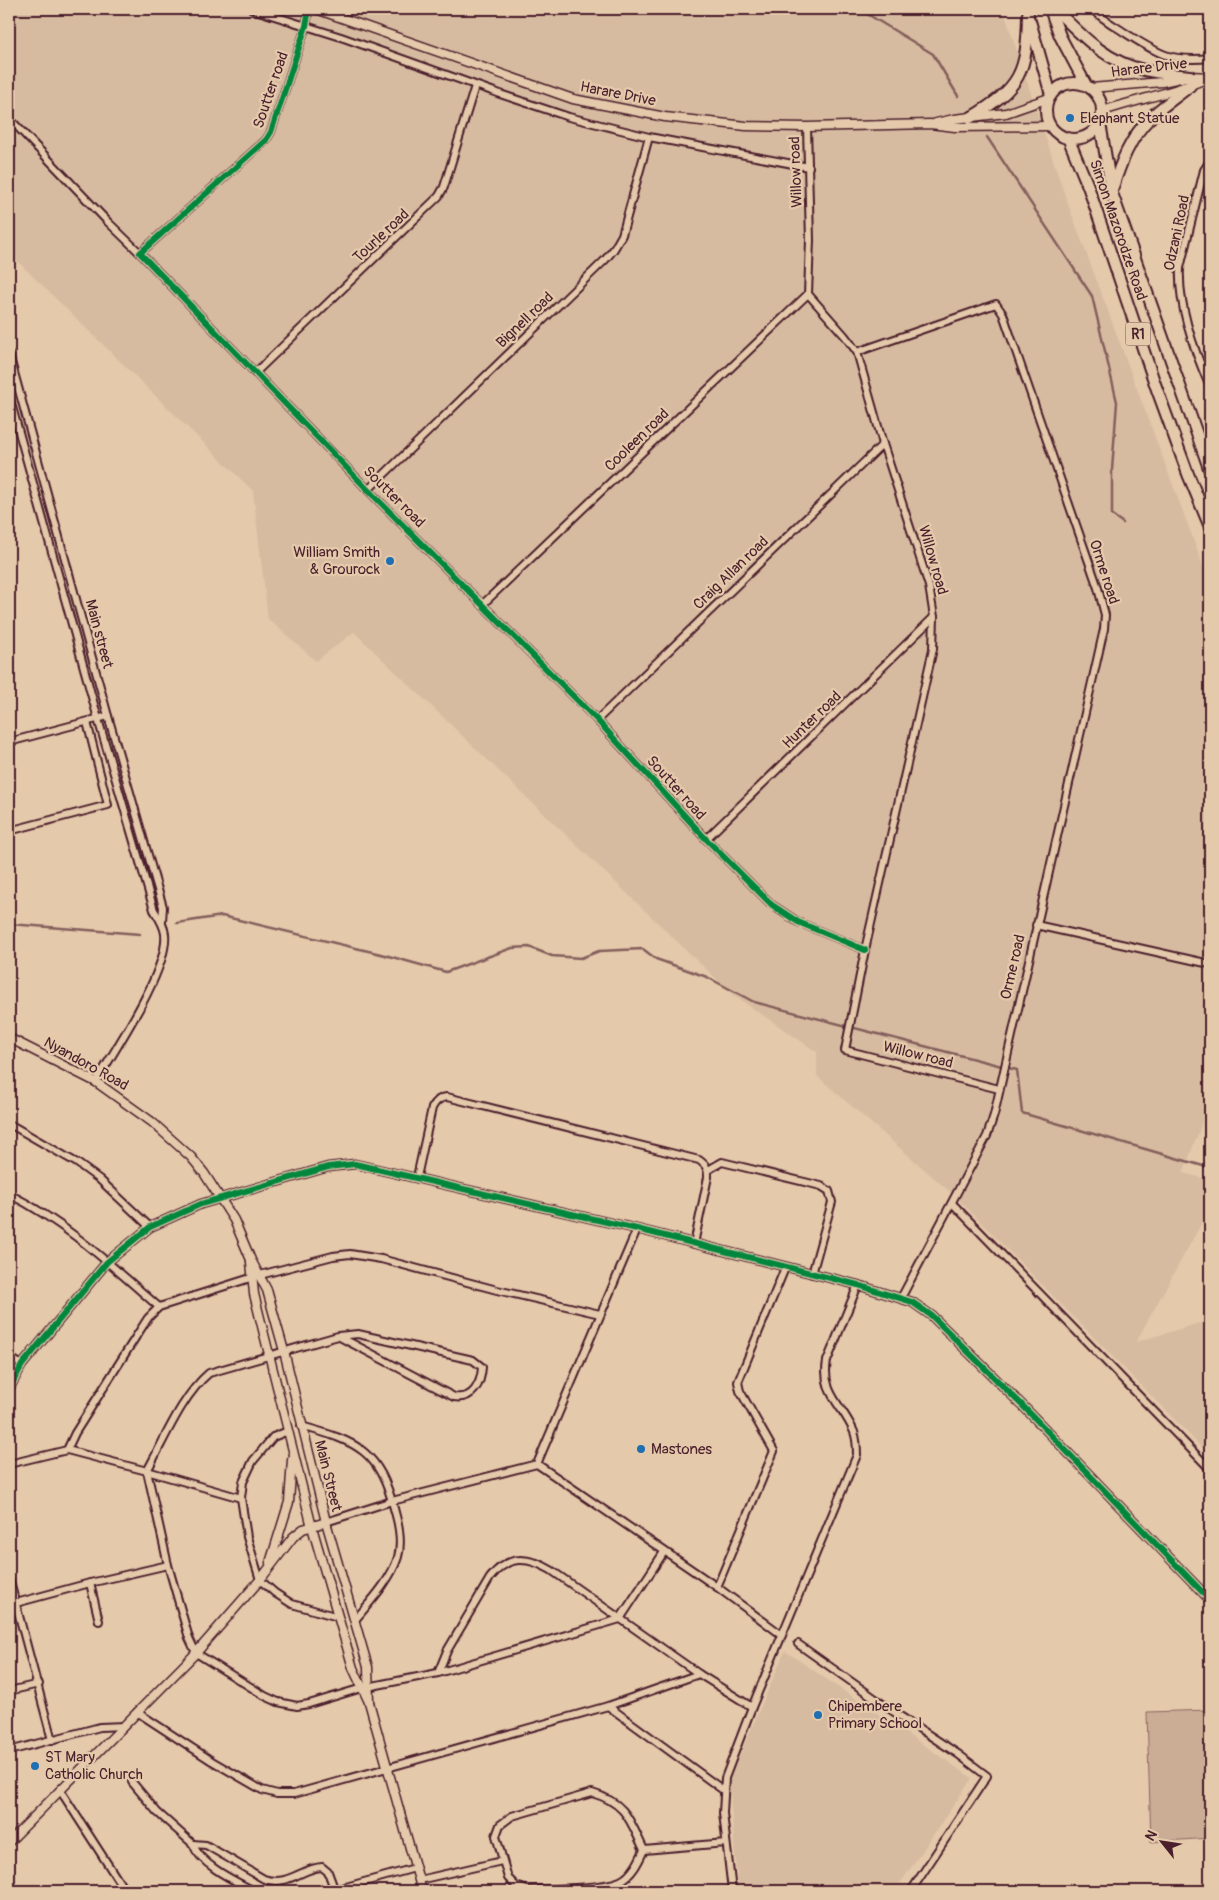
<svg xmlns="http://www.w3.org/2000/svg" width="1219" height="1900" font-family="Pangolin,sans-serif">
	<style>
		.built { fill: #d7bba0 }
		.green { fill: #cbad96; stroke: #8a6660 }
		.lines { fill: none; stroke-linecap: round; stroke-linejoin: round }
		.stream { stroke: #845e5b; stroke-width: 2.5 }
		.minor-casing { stroke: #4a1f2b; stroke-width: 10 }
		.tertiary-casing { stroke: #4a1f2b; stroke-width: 11 }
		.trunk-casing { stroke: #4a1f2b; stroke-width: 14 }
		.minor { stroke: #e4c9ab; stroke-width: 6 }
		.tertiary { stroke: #e4c9ab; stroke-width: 8 }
		.trunk { stroke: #e4c9ab; stroke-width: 10 }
		.cycleway-casing { stroke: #e4c9ab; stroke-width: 9 }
		.cycleway { stroke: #00873e; stroke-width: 6 }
		.poi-dot { fill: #1f6fb2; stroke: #e4c9ab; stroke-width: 2 }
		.labels { text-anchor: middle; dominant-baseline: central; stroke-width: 4.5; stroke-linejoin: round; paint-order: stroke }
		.shield { fill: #e4c9ab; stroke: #785251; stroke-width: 1 }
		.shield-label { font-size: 14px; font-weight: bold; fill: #4a1f2b }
		.street-label { font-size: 15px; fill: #4a1f2b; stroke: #e4c9ab }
		.poi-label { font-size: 15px; fill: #4a1f2b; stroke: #e4c9ab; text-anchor: start }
	</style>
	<rect width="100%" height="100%" fill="#e4c9ab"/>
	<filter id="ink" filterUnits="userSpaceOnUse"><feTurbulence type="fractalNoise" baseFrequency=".02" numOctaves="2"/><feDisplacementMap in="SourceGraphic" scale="10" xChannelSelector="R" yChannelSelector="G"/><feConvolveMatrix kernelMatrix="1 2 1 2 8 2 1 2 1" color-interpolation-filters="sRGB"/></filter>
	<g filter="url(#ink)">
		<g class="built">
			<polygon points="9,9 1003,9 1065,196 1205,571 1210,580 1210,1102 1183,1173 1210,1180 1210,1208 1136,1342 1210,1320 1210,1456 956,1197 817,1076 817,1052 732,994 354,632 316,661 268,619 253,491 9,253"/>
			<polygon points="785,1651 972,1778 895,1891 738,1891 729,1780"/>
		</g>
		<polygon class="green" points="1210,1710 1210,1838 1151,1842 1147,1712"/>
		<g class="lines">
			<g class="stream">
				<polyline points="859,9 933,54 958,96"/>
				<polyline points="987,137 1092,296 1117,402 1112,470 1112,515 1123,523"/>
				<polyline points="177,923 222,916 385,955 446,972 512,948 529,947 552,956 581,958 599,951 643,949 656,959 707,977 754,1002 1017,1070 1022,1113 1210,1168"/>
				<polyline points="9,924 140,934"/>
			</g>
			<defs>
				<g id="minor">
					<polyline points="252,9 341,37 503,95 569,117 649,137 809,167"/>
					<polyline points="309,9 306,26 271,132 266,140 140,253 368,490 597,720 706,839 772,905 798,922 865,950"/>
					<path d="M1092,9C1102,19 1115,26 1127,34C1159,54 1170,62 1210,58"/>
					<polyline points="9,118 108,222 140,253"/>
					<polyline points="807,127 810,240 808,294 845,336 857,352 883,444 929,586 934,617 933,649 865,950 845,1050 999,1089"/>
					<path d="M1210,161L1204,170L1180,268C1178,305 1195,353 1210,387"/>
					<polyline points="857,352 996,304 1003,314 1098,588 1105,615 1104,629 994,1115 987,1136 901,1298"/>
					<polyline points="9,354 108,716 163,907 162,921"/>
					<polyline points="1202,365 1210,362"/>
					<polyline points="255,373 439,196 444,187 475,86"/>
					<path d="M9,396L98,719L154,910C159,918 164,925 165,934C169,970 115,1049 96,1082"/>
					<polyline points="368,490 605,260 614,249 622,235 649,137"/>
					<polyline points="483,604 808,294"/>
					<polyline points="597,720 883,444"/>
					<polyline points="9,742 108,716"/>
					<polyline points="9,831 108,805 87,722"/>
					<polyline points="706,839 934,617"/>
					<polyline points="1036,925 1210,964"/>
					<polyline points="9,1127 13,1126 77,1163 99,1179 150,1227"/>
					<polyline points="708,1170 722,1162 821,1186 829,1191 832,1202 812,1274"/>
					<path d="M417,1177L432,1108C436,1101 439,1098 447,1097L699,1160C706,1165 708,1168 708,1177L694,1244"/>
					<path d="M9,1194C65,1222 112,1266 159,1307"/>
					<polyline points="952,1203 1210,1469"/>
					<path d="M338,1336L454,1397C473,1400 481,1384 482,1367L473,1360L358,1334L338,1336L209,1373C181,1397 165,1439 147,1471L168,1565L189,1638L196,1653L265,1696L278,1702L297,1706L309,1704L362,1688L438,1673L620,1619L664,1552"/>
					<polyline points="9,1357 22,1365"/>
					<path d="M301,1426C359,1442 379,1450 395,1512C399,1526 402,1543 398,1557C391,1580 370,1602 355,1620"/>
					<polyline points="288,1431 273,1437 253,1461 243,1482 241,1498 247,1537 260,1580 275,1593 292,1604 338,1617"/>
					<polyline points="67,1450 75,1433 137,1335 148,1318 159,1307 260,1275 333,1256 350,1254 381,1259 497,1290 600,1314"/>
					<polyline points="9,1464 67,1450 147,1471 241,1498"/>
					<polyline points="537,1464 717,1587 782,1635"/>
					<polyline points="326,1522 392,1501 537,1464 637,1229"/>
					<polyline points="9,1578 52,1740"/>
					<polyline points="90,1583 99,1621"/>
					<polyline points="717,1587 774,1451 740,1391 738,1382 785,1268"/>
					<polyline points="16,1603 90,1583 168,1565"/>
					<polyline points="798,1644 897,1714 958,1754 987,1776 911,1891"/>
					<path d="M438,1673L447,1651L490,1578C508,1555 527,1556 551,1570L699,1674L752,1707"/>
					<polyline points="9,1691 39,1684"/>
					<polyline points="608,1706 723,1790"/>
					<polyline points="137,1712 212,1761 262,1790 277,1794 294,1794 608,1706 699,1674"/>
					<polyline points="9,1751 100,1727 124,1726"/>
					<polyline points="132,1782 157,1812 193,1844"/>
					<polyline points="60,1790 125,1891"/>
					<path d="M592,1793C627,1803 630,1821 644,1850C639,1861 632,1876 620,1881C600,1889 550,1889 527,1890L516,1886L508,1878L496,1836L500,1825L512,1816Z"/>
					<polyline points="644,1850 726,1843"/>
					<polyline points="419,1880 502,1861"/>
					<polyline points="335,1890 415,1868"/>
					<path d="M254,1891C235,1881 200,1865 193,1844L206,1845L264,1879C289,1887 301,1868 322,1867L328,1872L335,1891"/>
					<path d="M732,1891L723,1813L725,1778L752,1707L857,1455C857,1447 857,1440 854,1432C843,1405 821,1394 827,1361L858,1285"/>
				</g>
				<g id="tertiary">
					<polyline points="316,9 573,99 665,117 746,126 807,127 930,124 955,127 1049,126"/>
					<polyline points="1091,88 1162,82 1190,76 1210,77"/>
					<path d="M1103,111C1138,99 1174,93 1208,78"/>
					<polyline points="936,123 954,119 1006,113 1049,98"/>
					<polyline points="9,1038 96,1082 152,1122 191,1157 204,1173 234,1220 251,1260 267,1290 284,1351 326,1522 368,1667 369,1702"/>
					<polyline points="251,1262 254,1294 312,1527 353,1668 369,1702 422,1891"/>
					<polyline points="9,1389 22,1365 107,1262 150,1227 201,1204 328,1167 355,1164 637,1229 858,1285 912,1302 932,1316 1022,1405 1210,1600"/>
					<polyline points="270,1563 289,1502 292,1460"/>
					<polyline points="9,1842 196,1653 260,1580 293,1537 303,1529 326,1522"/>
				</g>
				<g id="trunk">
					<polyline points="1050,9 1060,36 1086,85"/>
					<path d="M1055,9C1081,35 1106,62 1144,70C1159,74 1175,74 1190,76"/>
					<polyline points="1030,21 1051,95"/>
					<circle cx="1074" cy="111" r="28"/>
					<path d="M970,118C1021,87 1027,73 1028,14"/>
					<polyline points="1100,123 1112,193 1210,471"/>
					<polyline points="1069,140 1088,186 1155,384 1188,474 1210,527"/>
					<path d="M1112,190C1120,165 1130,137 1150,118C1162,106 1177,97 1190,86"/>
				</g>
			</defs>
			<use href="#minor" class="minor-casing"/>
			<use href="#tertiary" class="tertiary-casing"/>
			<use href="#trunk" class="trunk-casing"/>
			<use href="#minor" class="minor"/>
			<use href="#tertiary" class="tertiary"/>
			<use href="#trunk" class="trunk"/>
			<defs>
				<g id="cycleway">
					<polyline points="309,9 306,26 271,132 266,140 140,253 368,490 597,720 706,839 772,905 798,922 865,950"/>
					<polyline points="9,1389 22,1365 107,1262 150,1227 201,1204 328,1167 355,1164 637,1229 858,1285 912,1302 932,1316 1022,1405 1210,1600"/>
				</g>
			</defs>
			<use href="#cycleway" class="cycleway-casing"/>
			<use href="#cycleway" class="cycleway"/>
		</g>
	</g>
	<g class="poi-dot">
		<circle cx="1070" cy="118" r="5"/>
		<circle cx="390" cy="561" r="5"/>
		<circle cx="641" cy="1449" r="5"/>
		<circle cx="818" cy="1715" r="5"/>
		<circle cx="35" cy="1766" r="5"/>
	</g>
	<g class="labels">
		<rect class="shield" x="1125.5" y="322.5" width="25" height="23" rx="4"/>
		<g class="shield-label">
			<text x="1138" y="334">R1</text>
		</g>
		<g class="street-label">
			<text transform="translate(1149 68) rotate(-7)">Harare Drive</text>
			<text transform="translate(271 90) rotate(-71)">Soutter road</text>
			<text transform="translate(618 94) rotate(11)">Harare Drive</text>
			<text transform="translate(796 172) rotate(-92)">Willow road</text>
			<text transform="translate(1118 230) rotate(71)">Simon Mazorodze Road</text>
			<text transform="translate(1177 233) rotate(-78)">Odzani Road</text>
			<text transform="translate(381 236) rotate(-43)">Tourle road</text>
			<text transform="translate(525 320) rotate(-44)">Bignell road</text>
			<text transform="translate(637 440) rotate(-44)">Cooleen road</text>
			<text transform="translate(394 497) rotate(45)">Soutter road</text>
			<text transform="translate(933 560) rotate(74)">Willow road</text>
			<text transform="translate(1104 572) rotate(72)">Orme road</text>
			<text transform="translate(731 573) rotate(-44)">Craig Allan road</text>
			<text transform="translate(99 634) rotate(75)">Main street</text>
			<text transform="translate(812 720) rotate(-44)">Hunter road</text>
			<text transform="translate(676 788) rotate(48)">Soutter road</text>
			<text transform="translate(1013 967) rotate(-77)">Orme road</text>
			<text transform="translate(918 1055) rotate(14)">Willow road</text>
			<text transform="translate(86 1064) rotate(29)">Nyandoro Road</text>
			<text transform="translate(328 1476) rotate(76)">Main Street</text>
		</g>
		<g class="poi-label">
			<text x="1080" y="118">Elephant Statue</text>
			<text x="380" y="552" text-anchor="end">William Smith<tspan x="380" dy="17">&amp; Grourock</tspan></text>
			<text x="651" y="1449">Mastones</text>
			<text x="828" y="1706">Chipembere<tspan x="828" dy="17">Primary School</tspan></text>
			<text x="45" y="1757">ST Mary<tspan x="45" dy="17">Catholic Church</tspan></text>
		</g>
	</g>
	<rect width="1219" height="1900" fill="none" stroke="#e4c9ab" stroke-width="30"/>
	<rect x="15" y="15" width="1189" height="1870" fill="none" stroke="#4a1f2b" stroke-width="2" filter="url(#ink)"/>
	<g transform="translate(1162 1842) rotate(300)" stroke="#e4c9ab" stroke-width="4" paint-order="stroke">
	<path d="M0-4L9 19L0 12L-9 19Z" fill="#4a1f2b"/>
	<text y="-8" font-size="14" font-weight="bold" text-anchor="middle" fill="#4a1f2b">N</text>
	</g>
</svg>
